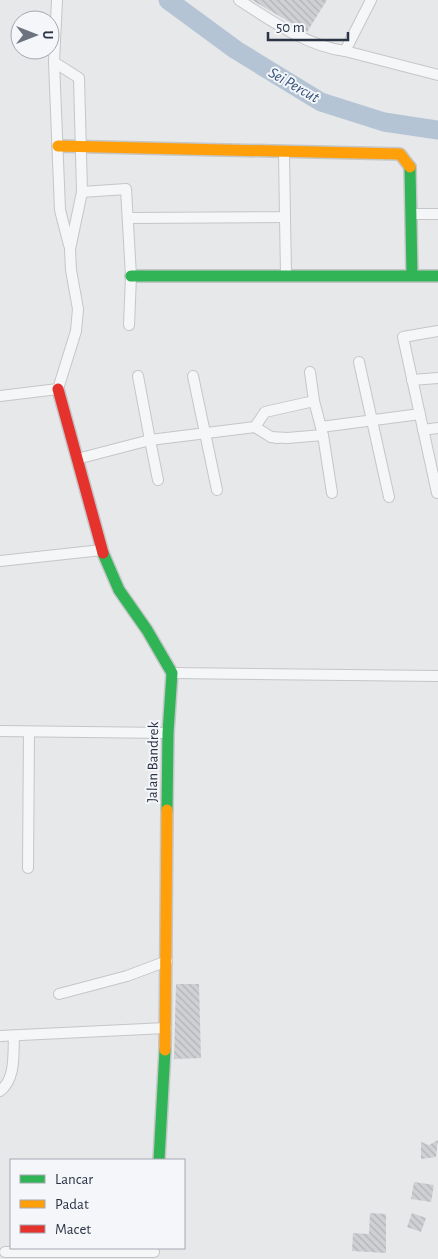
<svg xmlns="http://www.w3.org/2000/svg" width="438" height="1259" font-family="'Alegreya Sans',sans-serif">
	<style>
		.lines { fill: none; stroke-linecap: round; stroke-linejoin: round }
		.river { stroke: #b4c4d5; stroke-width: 19 }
		.building { fill: url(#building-back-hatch) }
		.street-casing { stroke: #c4c6c8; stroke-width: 12 }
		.fast-casing { stroke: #c4c6c8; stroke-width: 14 }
		.slow-casing { stroke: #c4c6c8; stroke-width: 14 }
		.jam-casing { stroke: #c4c6c8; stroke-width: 14 }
		.street { stroke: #f5f6f7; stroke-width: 10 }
		.fast { stroke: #30b455; stroke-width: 11 }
		.slow { stroke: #ff9f0a; stroke-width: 11 }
		.jam { stroke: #e5322d; stroke-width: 11 }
		.labels { text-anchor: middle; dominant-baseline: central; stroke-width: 4; stroke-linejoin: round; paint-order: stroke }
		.street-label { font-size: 15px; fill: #2b3445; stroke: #f4f6f9 }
		.water-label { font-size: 16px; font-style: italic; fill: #34527a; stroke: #f4f6f9 }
	</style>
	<defs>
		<pattern id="building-back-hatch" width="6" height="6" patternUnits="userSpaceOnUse" patternTransform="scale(1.25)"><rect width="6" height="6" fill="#ced0d3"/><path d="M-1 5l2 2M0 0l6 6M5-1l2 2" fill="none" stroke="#b1b3b6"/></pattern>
	</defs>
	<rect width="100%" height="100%" fill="#e6e8ea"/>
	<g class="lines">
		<polyline class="river" points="168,0 236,50 321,102 384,122 438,130"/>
	</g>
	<g class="building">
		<polygon points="252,0 327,0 307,32"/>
		<polygon points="176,984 199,984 201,1058 174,1059"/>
		<polygon points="438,1140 436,1157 421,1159 421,1142 429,1145"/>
		<polygon points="414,1182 434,1185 431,1202 411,1199"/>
		<polygon points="370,1213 386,1214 386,1253 352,1251 353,1233 369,1234"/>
		<polygon points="412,1213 426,1218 421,1232 407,1227"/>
	</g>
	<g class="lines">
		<defs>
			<g id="street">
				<path d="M239,0C271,21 307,46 345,51L371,0"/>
				<polyline points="345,51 438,75"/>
				<polyline points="54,62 60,210 69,245"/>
				<polyline points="82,192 126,189 131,276 129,325"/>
				<polyline points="412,214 438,214"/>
				<polyline points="285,217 286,274"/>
				<polyline points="129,218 285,217 284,153"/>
				<polyline points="359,362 389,497"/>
				<polyline points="193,376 217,490"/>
				<polyline points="412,380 438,378"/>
				<polyline points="0,396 58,389 76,331 78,309 71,270 70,249 82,192 79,78 54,62 57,0"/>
				<polyline points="314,401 322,431"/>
				<polyline points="255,427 265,412 314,401 310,372"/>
				<polyline points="321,427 420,414"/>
				<polyline points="423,430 438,428"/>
				<polyline points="278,438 271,437 287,438 323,435 332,493"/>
				<polyline points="77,459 150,440 138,376"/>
				<polyline points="158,480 150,440 255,427 271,437"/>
				<polyline points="437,493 403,337 438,331"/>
				<polyline points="0,561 102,550"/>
				<polyline points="172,673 438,676"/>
				<polyline points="0,731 168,733"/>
				<polyline points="28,868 29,732"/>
				<polyline points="59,994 127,976 167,961"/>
				<polyline points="0,1036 166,1028"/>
				<path d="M0,1091C16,1079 13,1054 14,1036"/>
				<polyline points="5,1252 154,1252"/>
			</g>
			<g id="fast">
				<polyline points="410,167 412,275"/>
				<polyline points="131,276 438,276"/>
				<polyline points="103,553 119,590 147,630 172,673 168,733 167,810"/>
				<polyline points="159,1160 165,1050"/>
			</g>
			<g id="slow">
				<polyline points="58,146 400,154 410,167"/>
				<polyline points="165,1050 167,810"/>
			</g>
			<polyline id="jam" points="58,389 103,553"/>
		</defs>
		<use href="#street" class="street-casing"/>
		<use href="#fast" class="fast-casing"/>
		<use href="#slow" class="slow-casing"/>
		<use href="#jam" class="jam-casing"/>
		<use href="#street" class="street"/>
		<use href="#fast" class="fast"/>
		<use href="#slow" class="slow"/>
		<use href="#jam" class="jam"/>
	</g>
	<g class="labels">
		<g class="street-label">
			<text transform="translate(153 762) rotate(-89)">Jalan Bandrek</text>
		</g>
		<g class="water-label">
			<text transform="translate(294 85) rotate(30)">Sei Percut</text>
		</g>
	</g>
	<rect x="10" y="1159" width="175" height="90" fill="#f4f6f9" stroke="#a4a8b1"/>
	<rect x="20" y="1175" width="25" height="8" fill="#30b455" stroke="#a4a8b1"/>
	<text x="55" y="1184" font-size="15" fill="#2b3445">Lancar</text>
	<rect x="20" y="1200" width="25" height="8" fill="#ff9f0a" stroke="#a4a8b1"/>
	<text x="55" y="1209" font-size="15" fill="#2b3445">Padat</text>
	<rect x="20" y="1225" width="25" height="8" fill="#e5322d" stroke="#a4a8b1"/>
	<text x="55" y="1234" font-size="15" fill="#2b3445">Macet</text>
	<g transform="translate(35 35) rotate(90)"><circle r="24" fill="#f4f6f9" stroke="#a4a8b1"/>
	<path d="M0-4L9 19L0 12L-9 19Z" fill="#6c737f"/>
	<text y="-8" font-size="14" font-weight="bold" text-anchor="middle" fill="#2b3445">U</text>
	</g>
	<path d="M268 32v8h80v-8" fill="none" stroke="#2b3445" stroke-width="2.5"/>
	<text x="276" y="32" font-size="15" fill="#2b3445" stroke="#f4f6f9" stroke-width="4" paint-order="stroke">50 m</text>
</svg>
